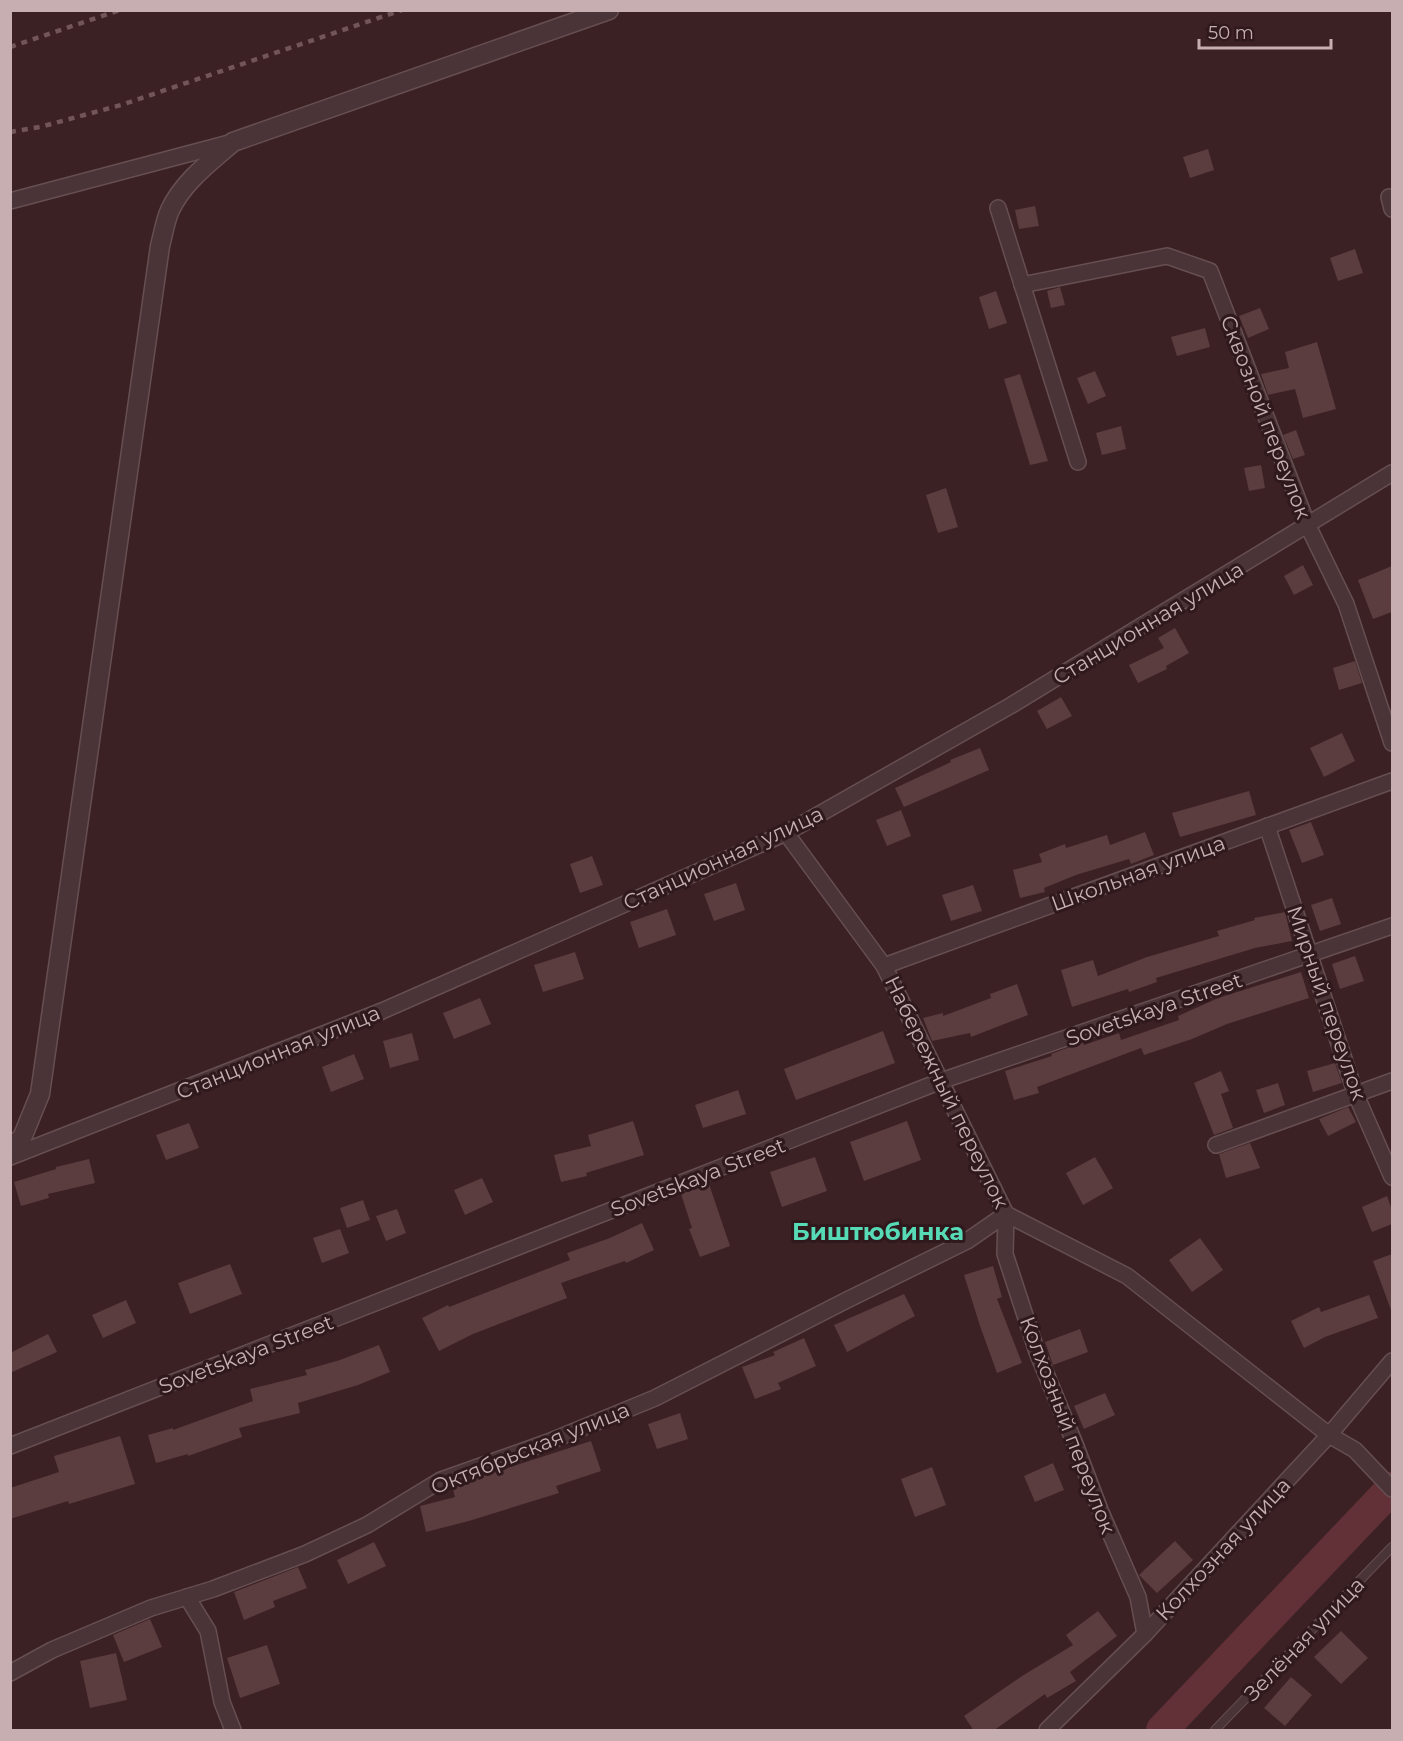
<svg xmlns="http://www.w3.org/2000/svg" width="1403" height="1741" font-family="Montserrat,sans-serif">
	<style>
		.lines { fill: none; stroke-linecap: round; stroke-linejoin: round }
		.river { stroke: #613137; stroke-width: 32 }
		.building { fill: #5b3c3f }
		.service-casing { stroke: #664f51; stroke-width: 10 }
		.minor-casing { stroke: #664f51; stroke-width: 18 }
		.tertiary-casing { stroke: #664f51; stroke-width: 21 }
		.service { stroke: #4b3437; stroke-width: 8 }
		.minor { stroke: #4b3437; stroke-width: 15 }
		.tertiary { stroke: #4b3437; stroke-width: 18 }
		.rail { stroke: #725559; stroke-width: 4.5; stroke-dasharray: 6 6; stroke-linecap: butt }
		.labels { text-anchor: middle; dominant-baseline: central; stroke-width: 6; stroke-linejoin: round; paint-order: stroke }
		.street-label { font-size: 21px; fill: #c7afb1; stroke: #2f191c }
		.quarter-label { font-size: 24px; font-weight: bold; fill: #57dab6; stroke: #2f191c }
	</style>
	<rect width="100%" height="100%" fill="#3b2024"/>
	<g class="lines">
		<polyline class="river" points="1162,1730 1392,1488"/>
	</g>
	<g class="building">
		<polygon points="1208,149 1214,170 1190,178 1183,157"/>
		<polygon points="1035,206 1039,226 1019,229 1015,210"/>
		<polygon points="1355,249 1363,273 1338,281 1330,258"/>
		<polygon points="1060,287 1065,305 1051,308 1047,291"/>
		<polygon points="996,291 1007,323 989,329 979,297"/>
		<polygon points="1260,308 1269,329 1248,338 1239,316"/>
		<polygon points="1205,328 1210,347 1177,356 1171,337"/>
		<polygon points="1317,342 1336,409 1303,418 1295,389 1268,395 1261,374 1289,368 1285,352"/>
		<polygon points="1095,371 1106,396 1088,404 1077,378"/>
		<polygon points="1020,374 1048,461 1030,465 1004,379"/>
		<polygon points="1121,426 1126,449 1102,455 1096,433"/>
		<polygon points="1296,430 1305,455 1293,459 1283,435"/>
		<polygon points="1261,465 1265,488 1249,491 1244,468"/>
		<polygon points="946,488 958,527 938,533 926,495"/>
		<polygon points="1303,565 1313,585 1294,595 1284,576"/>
		<polygon points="1392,566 1392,612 1373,619 1358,580"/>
		<polygon points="1175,628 1189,653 1166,666 1167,669 1138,683 1129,665 1164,648 1158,638"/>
		<polygon points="1355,661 1362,683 1339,690 1333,668"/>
		<polygon points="1061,697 1072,716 1047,729 1037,711"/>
		<polygon points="1342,733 1355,761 1324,777 1310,748"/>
		<polygon points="980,748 989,770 904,807 895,788 951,762 950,760"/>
		<polygon points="1249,791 1256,815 1180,837 1172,813"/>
		<polygon points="901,810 911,836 887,846 876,820"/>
		<polygon points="1311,822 1324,855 1302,863 1289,830"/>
		<polygon points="1145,832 1154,855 1131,864 1129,859 1076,875 1044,888 1045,892 1020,898 1013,870 1042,862 1039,854 1065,844 1066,848 1107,835 1110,845"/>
		<polygon points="592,856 603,885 580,893 570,864"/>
		<polygon points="736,883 745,910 714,921 704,894"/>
		<polygon points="973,885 982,911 951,921 942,895"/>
		<polygon points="1332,898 1341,924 1320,931 1311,905"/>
		<polygon points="667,909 676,935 639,948 630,922"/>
		<polygon points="1285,912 1292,941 1255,948 1156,978 1157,982 1129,992 1128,989 1072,1007 1061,970 1093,960 1098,976 1147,957 1219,936 1217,931 1255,920 1254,918"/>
		<polygon points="575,952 584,979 543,992 534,965"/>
		<polygon points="1355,956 1364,981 1340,989 1332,964"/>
		<polygon points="1301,972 1309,998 1227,1024 1192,1039 1144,1055 1141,1048 1037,1087 1039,1093 1014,1100 1005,1071 1052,1056 1051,1054 1083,1042 1084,1045 1119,1033 1121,1040 1179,1020 1178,1016 1218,998"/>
		<polygon points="1017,984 1028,1015 971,1037 970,1033 932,1041 923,1018 943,1013 943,1016 991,998 990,994"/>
		<polygon points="480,998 491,1024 454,1039 443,1013"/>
		<polygon points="883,1031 895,1063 796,1100 784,1069"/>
		<polygon points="412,1033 419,1060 390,1068 383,1041"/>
		<polygon points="354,1054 364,1079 331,1092 322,1067"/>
		<polygon points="1335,1063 1342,1083 1313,1092 1307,1071"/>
		<polygon points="1221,1071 1229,1091 1221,1094 1233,1128 1214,1135 1194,1083"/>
		<polygon points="1278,1083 1285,1105 1264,1113 1256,1090"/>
		<polygon points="738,1090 746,1114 703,1128 695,1105"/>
		<polygon points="1348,1107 1356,1122 1328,1136 1319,1119"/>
		<polygon points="633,1121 644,1155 586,1173 587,1176 561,1182 554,1155 591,1146 588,1135"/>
		<polygon points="907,1121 921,1160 864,1181 850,1142"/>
		<polygon points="189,1123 199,1148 166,1160 156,1135"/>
		<polygon points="1250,1143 1260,1168 1226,1178 1219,1154"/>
		<polygon points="815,1157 827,1191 782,1207 770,1172"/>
		<polygon points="1095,1157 1113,1188 1083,1205 1066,1173"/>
		<polygon points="89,1159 95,1183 48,1194 49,1198 21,1206 14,1182 56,1169 56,1167"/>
		<polygon points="482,1178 493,1202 465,1215 454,1190"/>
		<polygon points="709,1184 730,1246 700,1257 689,1229 692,1228 681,1194"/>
		<polygon points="1387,1196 1392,1210 1392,1224 1372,1232 1362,1207"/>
		<polygon points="363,1200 370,1220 347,1228 340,1208"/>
		<polygon points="397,1209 406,1233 386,1241 376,1216"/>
		<polygon points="642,1223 654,1250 626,1263 625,1261 561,1283 567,1298 473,1334 439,1351 422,1318 448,1305 449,1307 570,1260 567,1253 610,1238"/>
		<polygon points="340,1229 349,1253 322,1263 313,1238"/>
		<polygon points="1200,1238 1223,1270 1192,1292 1169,1260"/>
		<polygon points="1392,1254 1392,1310 1391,1310 1373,1261"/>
		<polygon points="230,1264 242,1294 190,1314 178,1283"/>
		<polygon points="993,1266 1002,1297 997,1299 1022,1363 997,1373 980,1326 964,1275"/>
		<polygon points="904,1294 915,1316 847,1352 834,1325"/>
		<polygon points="1369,1295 1378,1318 1325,1337 1304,1348 1291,1321 1319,1307 1321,1312"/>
		<polygon points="126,1300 136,1323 103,1338 92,1315"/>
		<polygon points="1080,1329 1088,1352 1053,1365 1045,1342"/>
		<polygon points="48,1334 57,1352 10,1373 10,1353"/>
		<polygon points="804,1338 816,1366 778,1383 781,1389 755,1399 742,1367 775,1355 773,1352"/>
		<polygon points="379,1345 390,1372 358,1385 298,1403 300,1413 239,1428 242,1437 188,1456 188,1454 156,1463 148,1435 173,1428 173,1430 253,1401 250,1389 307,1375 305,1370 340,1360"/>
		<polygon points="1105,1393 1115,1415 1084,1429 1074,1406"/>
		<polygon points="680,1413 688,1439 657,1449 648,1424"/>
		<polygon points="120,1436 135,1484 69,1504 68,1501 10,1519 10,1488 59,1472 54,1456"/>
		<polygon points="591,1441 601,1471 556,1486 559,1493 469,1521 426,1532 420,1506 455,1497 452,1486"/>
		<polygon points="1053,1463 1064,1490 1035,1502 1024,1476"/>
		<polygon points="932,1467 946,1505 915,1517 901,1479"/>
		<polygon points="1175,1541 1193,1560 1157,1593 1139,1575"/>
		<polygon points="374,1542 386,1566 348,1584 337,1560"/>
		<polygon points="298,1567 307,1588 273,1601 275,1607 244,1620 234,1592"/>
		<polygon points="1098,1611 1117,1636 1070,1672 1076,1681 1047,1698 1045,1694 993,1731 974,1731 964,1716 1022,1676 1073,1645 1066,1635"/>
		<polygon points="150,1619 162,1647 124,1662 113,1635"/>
		<polygon points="1341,1631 1368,1658 1341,1684 1314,1657"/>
		<polygon points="267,1645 280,1684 240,1698 227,1658"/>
		<polygon points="116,1653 127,1700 90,1708 80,1661"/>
		<polygon points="1291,1677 1312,1695 1285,1726 1264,1708"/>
	</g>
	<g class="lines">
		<defs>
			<polyline id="service" points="1215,1730 1392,1547"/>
			<g id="minor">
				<polyline points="1389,197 1392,209"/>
				<polyline points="10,201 233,142"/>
				<polyline points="998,208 1078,462"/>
				<polyline points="1022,285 1167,256 1210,271 1308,526 1346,604 1392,743"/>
				<polyline points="1267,826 1356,1095 1392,1177"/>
				<polyline points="786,833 884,966 1006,1214 1127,1276 1329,1435 1355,1450 1392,1489"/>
				<polyline points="884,966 1392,781"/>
				<polyline points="1216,1145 1392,1081"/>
				<polyline points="10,1157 382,1011 786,833 1010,706 1392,473"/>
				<polyline points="1006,1214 1005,1254 1037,1352 1075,1444 1100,1510 1138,1597 1145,1634"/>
				<polyline points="10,1446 941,1081 1392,926"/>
				<polyline points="187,1597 208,1631 222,1702 233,1730"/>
				<polyline points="10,1673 52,1650 151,1608 213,1589 305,1554 367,1525 441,1480 548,1442 655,1398 847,1300 967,1241 1006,1214"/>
				<polyline points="1047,1730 1145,1634 1329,1435 1392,1361"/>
			</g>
			<path id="tertiary" d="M10,1147L22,1138L40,1094L160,246C163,235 165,221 170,210C183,182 210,162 233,142L609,10"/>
		</defs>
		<use href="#service" class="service-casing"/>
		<use href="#minor" class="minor-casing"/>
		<use href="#tertiary" class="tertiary-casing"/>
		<use href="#service" class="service"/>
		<use href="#minor" class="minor"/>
		<use href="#tertiary" class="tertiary"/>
		<g class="rail">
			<polyline points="10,47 120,10"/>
			<polyline points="10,132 40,127 121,105 402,10"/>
		</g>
	</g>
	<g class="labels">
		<g class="street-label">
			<text transform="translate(1266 417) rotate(69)">Сквозной переулок</text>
			<text transform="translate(1148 623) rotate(-31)">Станционная улица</text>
			<text transform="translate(723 858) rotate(-25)">Станционная улица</text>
			<text transform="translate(1138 873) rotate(-20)">Школьная улица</text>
			<text transform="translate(1327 1003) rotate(71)">Мирный переулок</text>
			<text transform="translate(1154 1009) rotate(-19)">Sovetskaya Street</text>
			<text transform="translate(278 1052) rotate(-22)">Станционная улица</text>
			<text transform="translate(947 1092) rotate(64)">Набережный переулок</text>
			<text transform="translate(698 1177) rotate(-21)">Sovetskaya Street</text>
			<text transform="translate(246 1354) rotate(-21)">Sovetskaya Street</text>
			<text transform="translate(1068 1425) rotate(69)">Колхозный переулок</text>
			<text transform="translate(530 1448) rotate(-22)">Октябрьская улица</text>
			<text transform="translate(1223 1549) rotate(-47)">Колхозная улица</text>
			<text transform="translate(1304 1639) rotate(-46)">Зелёная улица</text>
		</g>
		<g class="quarter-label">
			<text x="878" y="1231">Биштюбинка</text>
		</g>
	</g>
	<rect width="1403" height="1741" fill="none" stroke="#c7afb1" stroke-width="24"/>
	<path d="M1199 39v9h132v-9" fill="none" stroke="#c7afb1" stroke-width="3"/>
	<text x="1208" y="39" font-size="18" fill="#c7afb1" stroke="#2f191c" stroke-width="4.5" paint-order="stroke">50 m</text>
</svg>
